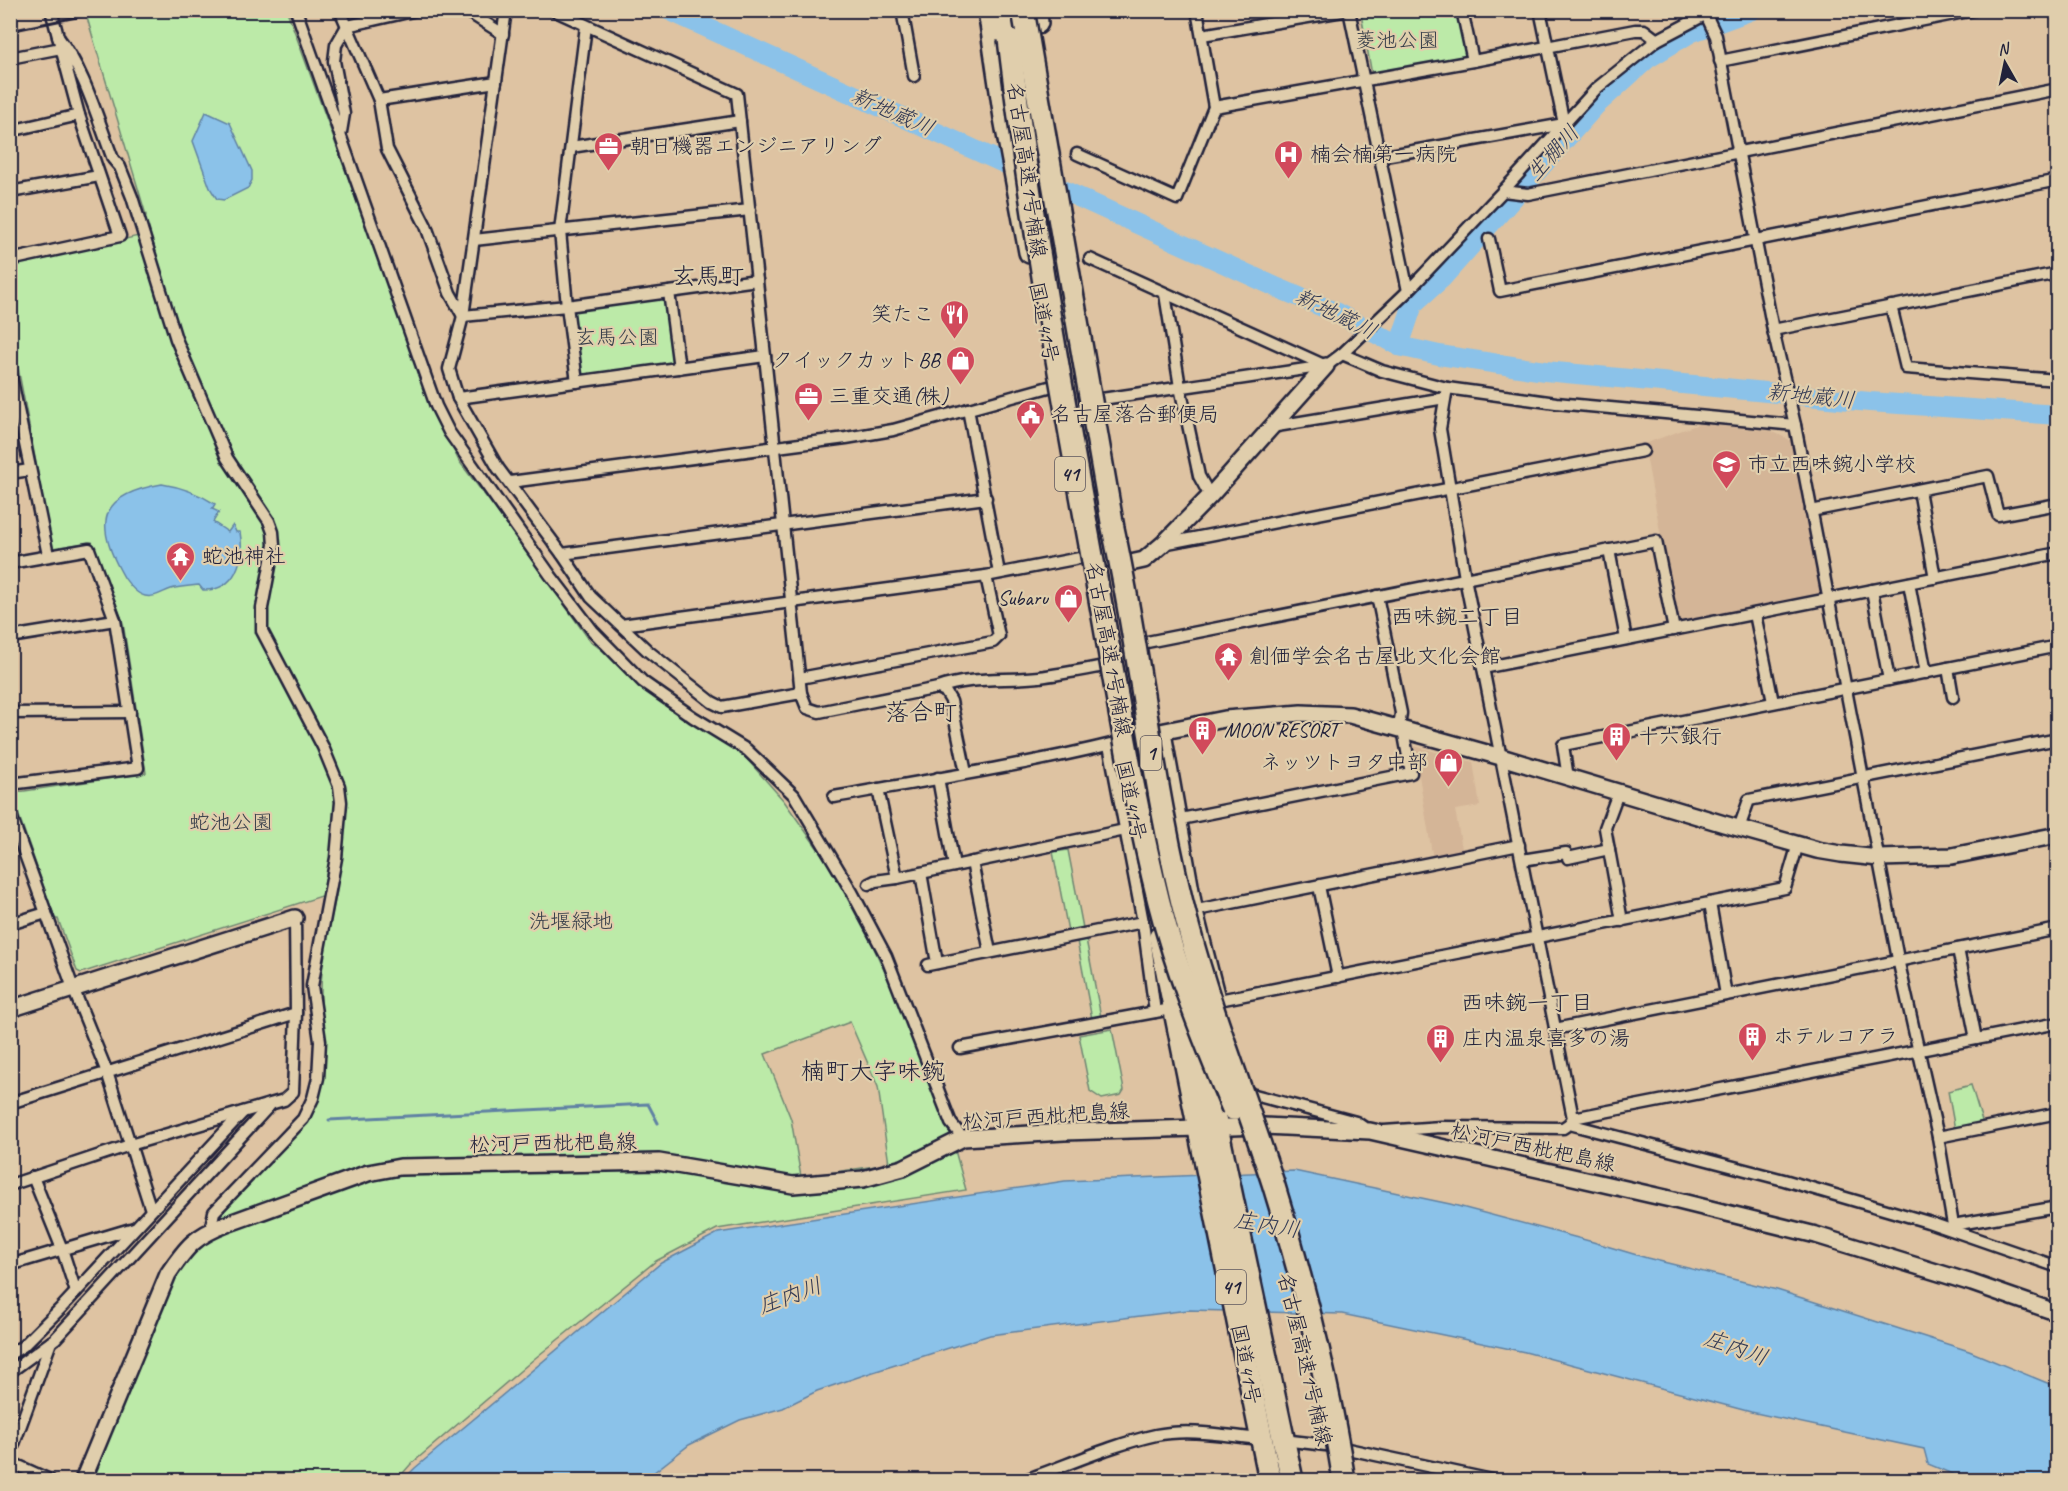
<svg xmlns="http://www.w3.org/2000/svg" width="2068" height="1491" font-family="Caveat,'Klee One',sans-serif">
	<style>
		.built { fill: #d4b597 }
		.green { fill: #bceaa8; stroke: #6f8672; stroke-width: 1.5; fill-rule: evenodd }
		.water { fill: #8bc2e9; stroke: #6182a3; stroke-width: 1.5 }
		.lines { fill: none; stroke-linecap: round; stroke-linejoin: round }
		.stream { stroke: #6182a3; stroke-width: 3 }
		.river { stroke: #8bc2e9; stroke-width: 20 }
		.street-casing { stroke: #22223b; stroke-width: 15 }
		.secondary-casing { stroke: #22223b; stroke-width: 20 }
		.highway-casing { stroke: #22223b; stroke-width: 26 }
		.street { stroke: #e0ceac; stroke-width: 10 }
		.secondary { stroke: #e0ceac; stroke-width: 15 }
		.highway { stroke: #e0ceac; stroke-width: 21 }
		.rail { stroke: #22223b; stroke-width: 3 }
		.highway-bridge-casing { stroke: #22223b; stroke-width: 26; stroke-linecap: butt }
		.highway-bridge { stroke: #e0ceac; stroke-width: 21 }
		.labels { text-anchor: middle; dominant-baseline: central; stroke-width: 4.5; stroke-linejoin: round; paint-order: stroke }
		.shield { fill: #e0ceac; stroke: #5b565d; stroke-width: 1.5 }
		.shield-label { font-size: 20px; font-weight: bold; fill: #22223b }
		.park-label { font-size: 21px; fill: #39404b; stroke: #e0ceac }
		.poi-label { font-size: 21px; fill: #22223b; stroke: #e0ceac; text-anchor: start }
		.street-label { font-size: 21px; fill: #22223b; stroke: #e0ceac }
		.water-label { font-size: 22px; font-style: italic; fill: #323a55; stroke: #e0ceac }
		.neighbourhood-label { font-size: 22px; fill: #22223b; stroke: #e0ceac }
		.quarter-label { font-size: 24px; fill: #22223b; stroke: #e0ceac }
	</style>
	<rect width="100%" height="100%" fill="#dec3a2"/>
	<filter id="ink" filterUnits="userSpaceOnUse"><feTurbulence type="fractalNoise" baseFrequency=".0167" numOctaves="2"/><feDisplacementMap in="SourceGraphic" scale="12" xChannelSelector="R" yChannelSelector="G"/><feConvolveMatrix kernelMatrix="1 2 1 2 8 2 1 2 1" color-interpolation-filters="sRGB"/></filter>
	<g filter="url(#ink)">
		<g class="built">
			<polygon points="1699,424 1771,431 1792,441 1823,589 1819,595 1681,623 1676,618 1644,444"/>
			<polygon points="1414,746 1473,762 1480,806 1455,810 1463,854 1433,859"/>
		</g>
		<g class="green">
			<polygon points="1378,10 1460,11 1469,57 1372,75 1361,14"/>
			<path d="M85,11H287L432,407L459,461L518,539L590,641L746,758L784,801L828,863L873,946L908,1023L951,1136L966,1190L717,1229L656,1261L534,1359L410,1465L397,1480H89L175,1276L194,1246L217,1232L220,1211L310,1118C333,1072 321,1040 321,992C321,958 330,924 337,891L81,973L77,971L58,919H55L11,793L146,773L123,623L92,542L52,548L11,330V266L143,235L146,215ZM850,1022L878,1087L889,1164L801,1177L791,1119L765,1054Z"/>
			<polygon points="664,298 667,300 675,359 672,363 585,375 581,372 573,313 576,309"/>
			<polygon points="1068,850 1083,928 1068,931 1053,852"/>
			<polygon points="1086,939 1101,1017 1092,1019 1077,941"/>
			<polygon points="1112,1029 1124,1090 1121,1095 1102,1099 1090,1091 1079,1035"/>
			<polygon points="1971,1085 1983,1124 1955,1130 1948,1091"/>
		</g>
		<g class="water">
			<polygon points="206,112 230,123 252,171 252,180 248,188 224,200 217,199 210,188 193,141"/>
			<path d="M162,484C182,487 198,493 215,504L212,509L219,512L213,522L228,532L233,525L236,532H240C245,560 236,591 203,590L199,585C190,586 180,586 171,589C162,592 155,598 145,596C135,594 124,579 120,570C92,518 104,494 162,484Z"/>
			<polygon points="1294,1171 1450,1204 1593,1242 1647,1258 1777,1290 1969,1351 2057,1387 2057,1480 1967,1480 1928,1464 1924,1449 1751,1412 1525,1352 1342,1314 1188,1310 990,1335 870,1373 817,1391 783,1408 740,1420 689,1445 644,1480 403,1480 415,1468 661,1263 718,1233 1065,1181"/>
		</g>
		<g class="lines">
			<polyline class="stream" points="329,1120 648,1104 658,1123"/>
			<g class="river">
				<polyline points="668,10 1278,288 1337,313 1399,346 1439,355 1545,371 1725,388 1870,402 2058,415"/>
				<polyline points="1399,346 1413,304 1442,278 1595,106 1647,59 1692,32 1752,10"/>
			</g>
			<defs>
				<g id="street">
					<polyline points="296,10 436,406 449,432 551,576 593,631 643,682 693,717 747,750 794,795 852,892 886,956 951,1123 963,1138"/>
					<polyline points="340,10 379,100 387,149 426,226 450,293 463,316 567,306 757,280"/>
					<polyline points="465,10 503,34"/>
					<polyline points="506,10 463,316 449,369 458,398 498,468 562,554 591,597 648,651 712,702 722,707 801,693"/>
					<polyline points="553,10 737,94 801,693 807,708 819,712 938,688 945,691 951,701 966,773"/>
					<polyline points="902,10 914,76"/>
					<polyline points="1349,10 1408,291"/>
					<polyline points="1462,10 1473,61"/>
					<polyline points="1701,10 1708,19 1716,36 1773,330 1795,425 1898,959 1938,1137 1953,1225 2058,1207"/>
					<polyline points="1202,35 1349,10"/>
					<path d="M58,37C85,71 97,118 113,159L120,167L132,197L176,339L227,458L269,521L273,532L274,545L262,608V631L323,747L339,786L341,802L336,858L312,986L320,1041L318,1078L313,1098L303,1119L214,1212L210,1231"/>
					<polyline points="10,58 61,48"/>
					<polyline points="1720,61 1974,10"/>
					<polyline points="379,100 496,82"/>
					<polyline points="1214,107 1473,61 1635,30 1644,30 1657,40"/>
					<polyline points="10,131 79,115"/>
					<polyline points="341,132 344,114 334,61 336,45 347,26 417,10"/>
					<polyline points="571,147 740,121"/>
					<polyline points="1077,154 1177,199 1214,107 1197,10"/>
					<polyline points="1379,157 1564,124 1540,10"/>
					<polyline points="1503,191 1528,194 2058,89"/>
					<polyline points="10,192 99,176"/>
					<polyline points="1489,239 1500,291 2058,180"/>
					<polyline points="474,240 750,210"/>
					<polyline points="1090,259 1326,366 1095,400"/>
					<polyline points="10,260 120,236 79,115 51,10"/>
					<polyline points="669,292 679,368"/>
					<polyline points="1165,294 1180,387 1199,476 1210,496"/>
					<polyline points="1891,306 1906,368 2058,380"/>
					<polyline points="1773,330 2058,273"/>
					<polyline points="1342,354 1382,371 1447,388 1556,403 1795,425"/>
					<polyline points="1326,366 1342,354 1408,291 1503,191 1597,88 1657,40 1714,10"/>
					<polyline points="10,371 48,555"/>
					<polyline points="577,382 567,306 560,231 586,26"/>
					<polyline points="458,398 765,356"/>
					<polyline points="968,409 999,573"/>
					<polyline points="1271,427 1445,398"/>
					<polyline points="10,473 30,470"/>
					<polyline points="510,482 846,438 893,430 1056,385"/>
					<polyline points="1919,490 1935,578"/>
					<polyline points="1811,511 1988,476 1998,515 2058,504"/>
					<polyline points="1163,544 1643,451"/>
					<polyline points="1609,550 1626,639"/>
					<polyline points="562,554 986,498"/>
					<polyline points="10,563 89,549 115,620 138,768 10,784"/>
					<polyline points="1909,583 1926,673"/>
					<polyline points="1872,590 1889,680"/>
					<polyline points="1377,596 1401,713 1399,728"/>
					<polyline points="1755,614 1773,702"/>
					<polyline points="621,625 986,576 1085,557 1122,563"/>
					<polyline points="10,637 115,620"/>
					<polyline points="1137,644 1656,541 1674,630"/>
					<polyline points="1483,668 2058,553"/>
					<polyline points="1948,668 1953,697"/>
					<polyline points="800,678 993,642 999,636 986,576"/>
					<path d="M938,688C972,676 1005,681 1039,677C1061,674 1082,670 1104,666"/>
					<polyline points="10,713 130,712"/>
					<polyline points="1165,730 1197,910 1220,1000"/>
					<polyline points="1109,745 1143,922 1155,1012"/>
					<polyline points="938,778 954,866"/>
					<polyline points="1568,778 1563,745 2058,646"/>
					<polyline points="878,789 897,878 1125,830"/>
					<polyline points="1618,793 1605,828 1622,921"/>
					<path d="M834,797C940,778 1047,762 1151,734"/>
					<polyline points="10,813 73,988 107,1072 151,1210"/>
					<polyline points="1181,819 1411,773 1403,729"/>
					<polyline points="1739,828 1749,800 2058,739"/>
					<polyline points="1522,860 1566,853 1568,858 1609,849"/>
					<polyline points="972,862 990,952"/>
					<polyline points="921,873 937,963"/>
					<polyline points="869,884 875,881 897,878"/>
					<polyline points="1319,886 1338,977"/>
					<polyline points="1710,903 1726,995"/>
					<polyline points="1197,910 1519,845"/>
					<polyline points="10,924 46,913"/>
					<polyline points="1958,949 1976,1039"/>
					<polyline points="928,965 1143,922"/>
					<polyline points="1209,1002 1785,888 1798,844"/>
					<polyline points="1555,1029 2058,929"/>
					<polyline points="960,1048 1166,1010"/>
					<polyline points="1243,1087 1251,1094 1356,1122 1369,1131"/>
					<polyline points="10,1103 296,1013"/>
					<polyline points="1573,1118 2058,1023"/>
					<polyline points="1569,1124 1784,1180 1928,1222 2058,1267"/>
					<polyline points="1384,1131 1441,1127 1563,1128 1569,1124 1573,1118 1465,578 1440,429 1447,388"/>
					<polyline points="1938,1137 2058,1113"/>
					<polyline points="33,1177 62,1249 76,1292"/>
					<polyline points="10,1185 130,1145 270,1104 284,1100 293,1092 296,1013 295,918"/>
					<polyline points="10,1265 134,1228"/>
					<polyline points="10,1354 23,1346 62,1307 243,1112"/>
					<polyline points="10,1372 55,1339 270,1105"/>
					<polyline points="1283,1440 1334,1446 1492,1480"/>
					<polyline points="10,1455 51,1342"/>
					<polyline points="10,1462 50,1480"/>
					<path d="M1025,1480C1068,1465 1111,1445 1156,1435C1190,1428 1227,1436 1261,1439"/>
				</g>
				<g id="secondary">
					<polyline points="1126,564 1144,560 1163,544 1210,496 1326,366"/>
					<polyline points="1155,733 1225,719 1301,713 1350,715 1501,757 1724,824 1817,850 1841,854 1879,858 1952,856 2058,835"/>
					<polyline points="10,1009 295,918"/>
					<path d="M83,1480L168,1274C187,1246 195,1236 227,1224L368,1173L400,1167L659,1162L793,1185L863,1179L903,1168L963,1138L1064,1132L1264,1126L1370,1131L1670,1199L1816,1235L1972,1283L2058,1313"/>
				</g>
				<g id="highway">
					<polyline points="989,10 1005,118 1030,252"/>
					<polyline points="1005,10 1009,39"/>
					<polyline points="1036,10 1037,23"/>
					<polyline points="1035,139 1067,331 1094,480"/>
					<polyline points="1088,507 1104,548"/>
					<polyline points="1160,937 1270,1480"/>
					<polyline points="1202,1043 1214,1113 1292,1480"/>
				</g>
			</defs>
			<use href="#street" class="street-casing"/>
			<use href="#secondary" class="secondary-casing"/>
			<use href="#highway" class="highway-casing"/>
			<use href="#street" class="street"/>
			<use href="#secondary" class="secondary"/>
			<use href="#highway" class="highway"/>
			<polyline class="rail" points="10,31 110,10"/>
			<defs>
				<g id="highway-bridge">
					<path d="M1023,10L1113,528C1142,660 1153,795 1188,926C1211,1013 1245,1097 1273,1183C1303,1280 1328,1380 1344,1480"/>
					<path d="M1009,39C1030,216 1062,391 1094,567C1115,678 1131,792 1159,902C1177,973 1205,1042 1233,1109"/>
				</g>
			</defs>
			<use href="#highway-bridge" class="highway-bridge-casing"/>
			<use href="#highway-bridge" class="highway-bridge"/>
		</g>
	</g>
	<defs>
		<symbol id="office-pin" viewBox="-11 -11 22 30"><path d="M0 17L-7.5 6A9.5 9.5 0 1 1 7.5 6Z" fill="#d1495b" stroke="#e0ceac"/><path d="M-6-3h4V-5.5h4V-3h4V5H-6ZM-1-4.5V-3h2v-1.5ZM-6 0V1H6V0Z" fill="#fff"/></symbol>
		<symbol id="hospital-pin" viewBox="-11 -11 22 30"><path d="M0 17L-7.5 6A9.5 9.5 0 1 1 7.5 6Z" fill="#d1495b" stroke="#e0ceac"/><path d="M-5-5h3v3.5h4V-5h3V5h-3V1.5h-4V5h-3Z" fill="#fff"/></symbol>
		<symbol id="restaurant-pin" viewBox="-11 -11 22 30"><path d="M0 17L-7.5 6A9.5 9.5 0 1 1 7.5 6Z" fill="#d1495b" stroke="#e0ceac"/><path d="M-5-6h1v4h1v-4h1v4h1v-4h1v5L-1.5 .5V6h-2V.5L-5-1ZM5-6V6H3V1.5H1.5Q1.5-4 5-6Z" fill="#fff"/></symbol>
		<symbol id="shop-pin" viewBox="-11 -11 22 30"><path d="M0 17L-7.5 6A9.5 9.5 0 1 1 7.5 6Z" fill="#d1495b" stroke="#e0ceac"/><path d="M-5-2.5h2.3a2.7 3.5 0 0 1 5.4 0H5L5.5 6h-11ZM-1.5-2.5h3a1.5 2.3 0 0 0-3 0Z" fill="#fff"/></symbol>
		<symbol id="civic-pin" viewBox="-11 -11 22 30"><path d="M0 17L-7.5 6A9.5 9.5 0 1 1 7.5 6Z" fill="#d1495b" stroke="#e0ceac"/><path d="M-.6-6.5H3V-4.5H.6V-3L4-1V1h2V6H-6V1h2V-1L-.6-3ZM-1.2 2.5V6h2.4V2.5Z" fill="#fff"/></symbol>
		<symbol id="school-pin" viewBox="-11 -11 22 30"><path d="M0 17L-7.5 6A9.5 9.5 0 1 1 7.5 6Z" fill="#d1495b" stroke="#e0ceac"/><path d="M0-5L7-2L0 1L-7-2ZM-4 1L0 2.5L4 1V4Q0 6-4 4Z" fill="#fff"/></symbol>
		<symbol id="temple-pin" viewBox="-11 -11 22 30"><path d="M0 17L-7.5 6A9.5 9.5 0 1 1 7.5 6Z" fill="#d1495b" stroke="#e0ceac"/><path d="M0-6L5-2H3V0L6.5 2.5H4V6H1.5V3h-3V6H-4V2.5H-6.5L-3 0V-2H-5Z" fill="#fff"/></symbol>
		<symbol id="building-pin" viewBox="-11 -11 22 30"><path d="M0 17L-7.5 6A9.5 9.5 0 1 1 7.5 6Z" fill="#d1495b" stroke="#e0ceac"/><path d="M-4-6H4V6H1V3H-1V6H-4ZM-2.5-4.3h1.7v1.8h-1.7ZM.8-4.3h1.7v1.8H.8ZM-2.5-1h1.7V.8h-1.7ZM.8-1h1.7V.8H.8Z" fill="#fff"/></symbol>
	</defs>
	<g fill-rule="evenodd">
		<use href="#office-pin" x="592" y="130" width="33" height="45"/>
		<use href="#hospital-pin" x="1272" y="138" width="33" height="45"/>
		<use href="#restaurant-pin" x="938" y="298" width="33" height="45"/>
		<use href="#shop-pin" x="944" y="344" width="33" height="45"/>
		<use href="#office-pin" x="792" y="380" width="33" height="45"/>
		<use href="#civic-pin" x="1014" y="398" width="33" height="45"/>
		<use href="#school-pin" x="1710" y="448" width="33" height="45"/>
		<use href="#temple-pin" x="164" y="540" width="33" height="45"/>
		<use href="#shop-pin" x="1052" y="582" width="33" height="45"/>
		<use href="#temple-pin" x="1212" y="640" width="33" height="45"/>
		<use href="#building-pin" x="1186" y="714" width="33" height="45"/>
		<use href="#building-pin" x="1600" y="720" width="33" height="45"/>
		<use href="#shop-pin" x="1432" y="746" width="33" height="45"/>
		<use href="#building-pin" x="1736" y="1020" width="33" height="45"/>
		<use href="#building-pin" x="1424" y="1022" width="33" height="45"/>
	</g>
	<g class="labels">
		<g class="shield">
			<rect x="1055" y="457" width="30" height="34" rx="4.5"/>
			<rect x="1140.5" y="736" width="21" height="34" rx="4.5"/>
			<rect x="1216" y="1270" width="30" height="34" rx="4.5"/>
		</g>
		<g class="shield-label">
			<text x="1070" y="474">41</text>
			<text x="1151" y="753">1</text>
			<text x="1231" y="1287">41</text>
		</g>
		<g class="park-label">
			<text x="1397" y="40">菱池公園</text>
			<text x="617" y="337">玄馬公園</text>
			<text x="231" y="822">蛇池公園</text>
			<text x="571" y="921">洗堰緑地</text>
		</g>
		<g class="poi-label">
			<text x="630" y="146">朝日機器エンジニアリング</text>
			<text x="1310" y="154">楠会楠第一病院</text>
			<text x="934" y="314" text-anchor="end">笑たこ</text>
			<text x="940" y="360" text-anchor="end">クイックカットBB</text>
			<text x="829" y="396">三重交通(株)</text>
			<text x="1051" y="414">名古屋落合郵便局</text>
			<text x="1748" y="464">市立西味鋺小学校</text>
			<text x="202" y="556">蛇池神社</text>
			<text x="1048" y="598" text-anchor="end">Subaru</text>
			<text x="1249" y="656">創価学会名古屋北文化会館</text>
			<text x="1224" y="730">MOON RESORT</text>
			<text x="1638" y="736">十六銀行</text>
			<text x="1428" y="762" text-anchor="end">ネッツトヨタ中部</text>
			<text x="1773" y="1036">ホテルコアラ</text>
			<text x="1462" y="1038">庄内温泉喜多の湯</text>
		</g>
		<g class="street-label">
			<text transform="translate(1027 170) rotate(82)">名古屋高速1号楠線</text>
			<text transform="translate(1044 322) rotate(79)">国道41号</text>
			<text transform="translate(1109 649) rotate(80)">名古屋高速1号楠線</text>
			<text transform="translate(1131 800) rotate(78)">国道41号</text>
			<text transform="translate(1046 1116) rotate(-4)">松河戸西枇杷島線</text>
			<text transform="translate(553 1143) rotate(-1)">松河戸西枇杷島線</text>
			<text transform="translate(1533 1147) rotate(12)">松河戸西枇杷島線</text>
			<text transform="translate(1305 1359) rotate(77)">名古屋高速1号楠線</text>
			<text transform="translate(1246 1364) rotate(79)">国道41号</text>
		</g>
		<g class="water-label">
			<text transform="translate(893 112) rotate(24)">新地蔵川</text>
			<text transform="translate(1553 153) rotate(-48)">生棚川</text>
			<text transform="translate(1336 314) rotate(26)">新地蔵川</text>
			<text transform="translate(1811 396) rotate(6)">新地蔵川</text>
			<text transform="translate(1267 1225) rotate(9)">庄内川</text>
			<text transform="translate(790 1296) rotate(-20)">庄内川</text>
			<text transform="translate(1736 1348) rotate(19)">庄内川</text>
		</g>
		<g class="neighbourhood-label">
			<text x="1457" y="617">西味鋺二丁目</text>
			<text x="1527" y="1003">西味鋺一丁目</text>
		</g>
		<g class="quarter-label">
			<text x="708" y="276">玄馬町</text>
			<text x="921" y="712">落合町</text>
			<text x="873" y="1071">楠町大字味鋺</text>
		</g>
	</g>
	<rect width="2068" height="1491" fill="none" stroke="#e0ceac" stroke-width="36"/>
	<rect x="18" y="18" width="2032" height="1455" fill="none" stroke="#22223b" stroke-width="2" filter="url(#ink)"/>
	<g transform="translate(2005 63) rotate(351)" stroke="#e0ceac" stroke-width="4.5" paint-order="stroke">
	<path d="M0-4.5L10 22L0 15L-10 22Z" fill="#22223b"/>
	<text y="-9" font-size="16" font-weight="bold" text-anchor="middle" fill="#22223b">N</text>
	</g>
</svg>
